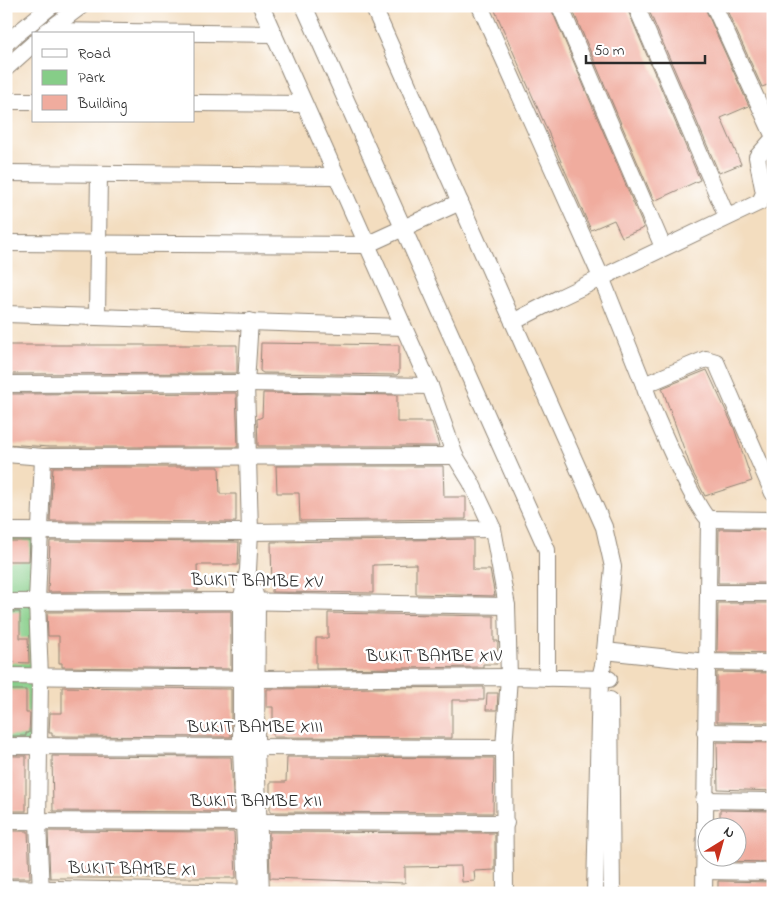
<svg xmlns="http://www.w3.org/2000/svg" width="779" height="899" font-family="'Indie Flower',sans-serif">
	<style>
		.green { fill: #86cd88; stroke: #587c5a }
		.building { fill: #f0ac9e }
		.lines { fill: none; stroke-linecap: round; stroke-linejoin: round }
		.minor-casing { stroke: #8f8475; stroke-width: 18 }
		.minor { stroke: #fff; stroke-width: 16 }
		.labels { text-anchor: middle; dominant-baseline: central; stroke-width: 5; stroke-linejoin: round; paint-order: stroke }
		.street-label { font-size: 18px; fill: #2b2b2b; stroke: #fff }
	</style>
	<rect width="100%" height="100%" fill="#fff"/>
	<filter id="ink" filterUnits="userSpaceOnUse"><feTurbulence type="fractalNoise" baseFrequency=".02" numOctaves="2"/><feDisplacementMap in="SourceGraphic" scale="10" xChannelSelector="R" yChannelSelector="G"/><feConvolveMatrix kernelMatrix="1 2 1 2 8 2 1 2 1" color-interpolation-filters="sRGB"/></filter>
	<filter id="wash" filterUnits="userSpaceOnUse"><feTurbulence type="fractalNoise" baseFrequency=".0096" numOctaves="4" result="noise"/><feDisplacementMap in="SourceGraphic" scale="20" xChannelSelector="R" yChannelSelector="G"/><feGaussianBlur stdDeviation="1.12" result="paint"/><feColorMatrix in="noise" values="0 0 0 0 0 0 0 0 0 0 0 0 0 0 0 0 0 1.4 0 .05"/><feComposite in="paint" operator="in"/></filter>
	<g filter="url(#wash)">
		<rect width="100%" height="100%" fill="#f3ddbf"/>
		<polygon class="green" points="6,531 42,532 38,747 6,746"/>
		<g id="blocks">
			<g class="building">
				<polygon points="493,6 550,6 644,228 622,237 614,220 591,230"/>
				<polygon points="571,6 626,6 700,180 654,201"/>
				<polygon points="647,6 704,6 749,106 721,118 741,164 719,173"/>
				<polygon points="725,6 773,6 773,83 762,87"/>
				<polygon points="261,343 399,345 399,373 397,375 263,373 260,371"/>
				<polygon points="6,345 237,345 237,373 6,374"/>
				<polygon points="707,370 734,428 752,481 705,496 692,471 662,388"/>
				<polygon points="236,393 238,447 49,447 6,444 6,394"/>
				<polygon points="263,393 397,395 397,422 432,422 439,446 258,446 257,419 262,417"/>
				<polygon points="276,466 443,466 444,497 466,497 466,519 300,521 299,493 277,493"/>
				<polygon points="53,467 219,467 220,494 236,494 236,522 50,521"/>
				<polygon points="719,529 773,530 773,583 718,583"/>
				<polygon points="473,539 473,570 490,570 495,596 416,594 416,564 373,565 373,593 272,592 271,542"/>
				<polygon points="6,541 30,541 29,561 6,561"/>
				<polygon points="50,541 239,542 238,565 197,565 198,591 48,592"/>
				<polygon points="718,603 773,603 773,653 717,652"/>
				<polygon points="231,611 231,669 62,667 62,663 59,663 59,636 48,636 47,612"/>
				<polygon points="6,612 20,612 20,638 28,638 29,663 6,662"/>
				<polygon points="328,613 494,616 494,641 498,641 497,664 483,664 483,667 316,669 316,638 328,638"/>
				<polygon points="717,672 773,673 773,723 717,722"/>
				<polygon points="62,687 231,689 231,737 52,736 52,733 49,733 50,713 62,713"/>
				<polygon points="484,687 484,700 452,700 452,738 273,737 273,707 267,707 267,689"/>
				<polygon points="6,690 26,690 26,713 30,713 29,733 26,733 26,736 6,736"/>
				<polygon points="487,693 498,693 497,710 486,710"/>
				<polygon points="717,742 773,743 773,791 718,789"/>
				<rect x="6" y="756" width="20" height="55"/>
				<polygon points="52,756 231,757 234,812 53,811"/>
				<polygon points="287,757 494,758 493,813 270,812 270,782 286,782"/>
				<polygon points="720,810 773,811 773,862 720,861 720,856 736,856 736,826 720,826"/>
				<polygon points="6,831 28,831 30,878 6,878"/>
				<polygon points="48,831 234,832 236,878 50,878"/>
				<polygon points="269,832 495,833 495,870 474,871 475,881 462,882 461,866 405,867 405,883 270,878"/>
				<polygon points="718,881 773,882 773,892 718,893"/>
			</g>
		</g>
	</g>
	<g filter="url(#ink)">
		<use href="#blocks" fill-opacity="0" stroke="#8f8475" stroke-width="1"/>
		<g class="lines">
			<defs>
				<g id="minor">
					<polyline points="261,6 430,386 455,456 471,482 493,529 507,606 509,677 504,748 505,893"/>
					<polyline points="304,6 547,550 547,678"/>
					<polyline points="373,6 604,527 613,567 604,661 600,678 595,893"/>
					<polyline points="480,6 601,277 644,385"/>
					<polyline points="560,6 663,247"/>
					<polyline points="636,6 727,217"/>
					<polyline points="714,6 773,135"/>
					<polyline points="47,31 274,34"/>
					<polyline points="45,33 81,6"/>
					<polyline points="6,43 51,6"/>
					<polyline points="6,68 34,43"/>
					<polyline points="6,101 34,101"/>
					<polyline points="194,103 304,104"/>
					<polyline points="6,173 336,176"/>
					<polyline points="6,243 366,245 460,202"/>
					<polyline points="6,314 402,327"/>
					<polyline points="97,316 99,174"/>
					<polyline points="513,322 561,297 760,202 764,193 757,157 773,139"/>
					<polyline points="6,384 246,383 430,386"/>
					<polyline points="6,454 43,457 455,456"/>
					<polyline points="709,519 773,520"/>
					<polyline points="6,531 250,532 493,529"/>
					<polyline points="254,591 257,602 256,748 261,893"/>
					<polyline points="708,593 773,593"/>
					<polyline points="6,602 241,601 507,606"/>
					<polyline points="605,651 706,662 773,663"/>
					<polyline points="6,676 258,679 509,677 609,679"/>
					<polyline points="610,700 612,893"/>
					<polyline points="705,732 773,733"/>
					<polyline points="6,746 504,748"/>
					<polyline points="704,800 773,801"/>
					<polyline points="6,821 506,823"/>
					<polyline points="704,871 773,872"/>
					<polyline points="6,888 256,893"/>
					<polyline points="41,893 38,822 40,677 37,602 43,457"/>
					<polyline points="247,893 241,748 241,601 248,570 250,532 246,383 250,321"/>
					<path d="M704,893L709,519C696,512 649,403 644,385L706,359L716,362L773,493"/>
				</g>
			</defs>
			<use href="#minor" class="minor-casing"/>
			<use href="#minor" class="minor"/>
		</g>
	</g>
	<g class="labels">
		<g class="street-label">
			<text transform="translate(257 582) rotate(1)">BUKIT BAMBE XV</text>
			<text x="434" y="657">BUKIT BAMBE XIV</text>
			<text x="255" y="728">BUKIT BAMBE XIII</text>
			<text x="256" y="802">BUKIT BAMBE XII</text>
			<text transform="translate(132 870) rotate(1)">BUKIT BAMBE XI</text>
		</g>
	</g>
	<rect width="779" height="899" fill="none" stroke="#fff" stroke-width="25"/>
	<rect x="32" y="32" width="162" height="90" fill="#ffffff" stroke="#aaaaaa"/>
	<rect x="42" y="49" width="25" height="8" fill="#ffffff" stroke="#aaaaaa"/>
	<text x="78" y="58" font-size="15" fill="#2b2b2b">Road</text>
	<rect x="42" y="70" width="25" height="15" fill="#86cd88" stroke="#aaaaaa"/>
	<text x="78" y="82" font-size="15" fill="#2b2b2b">Park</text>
	<rect x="42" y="95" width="25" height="15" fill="#f0ac9e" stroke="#aaaaaa"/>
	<text x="78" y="108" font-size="15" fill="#2b2b2b">Building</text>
	<g transform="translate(722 842) rotate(37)"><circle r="24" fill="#ffffff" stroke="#aaaaaa"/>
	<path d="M0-4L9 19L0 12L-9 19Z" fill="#c8321e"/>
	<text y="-8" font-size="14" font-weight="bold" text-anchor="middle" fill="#2b2b2b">N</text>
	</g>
	<path d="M586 55v8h119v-8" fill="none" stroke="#2b2b2b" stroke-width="2.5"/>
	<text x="594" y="55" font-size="15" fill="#2b2b2b" stroke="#ffffff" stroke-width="4" paint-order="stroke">50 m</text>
</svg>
